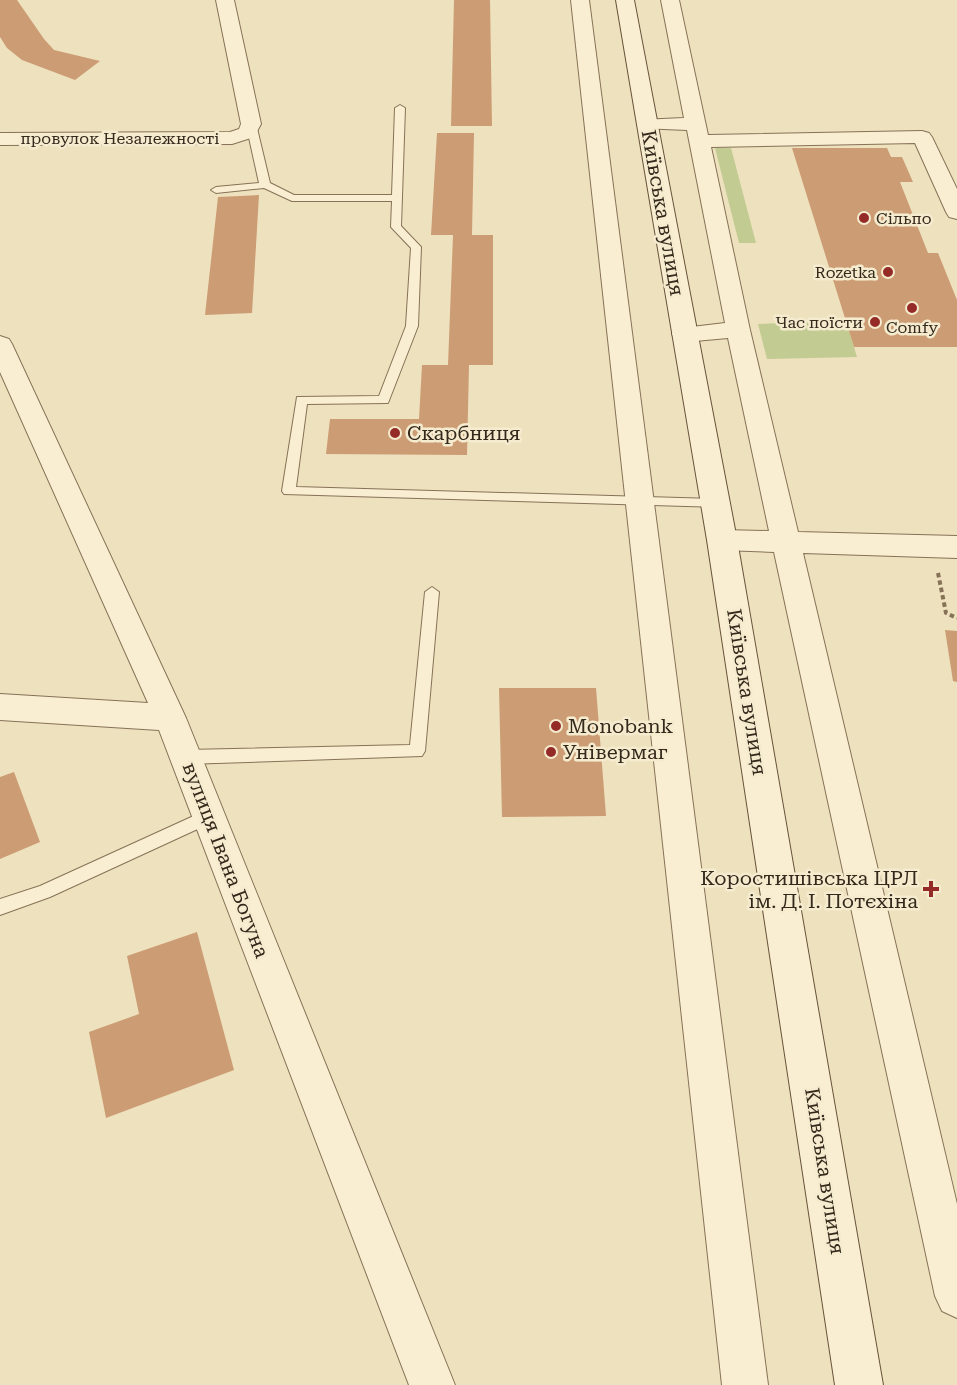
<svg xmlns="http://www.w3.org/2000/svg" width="957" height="1385" font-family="'Roboto Serif',serif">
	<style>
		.green { fill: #c2cb92 }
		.building { fill: #cc9c74 }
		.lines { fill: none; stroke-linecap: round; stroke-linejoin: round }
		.lane-casing { stroke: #867257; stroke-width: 2 }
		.street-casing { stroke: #867257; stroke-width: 2 }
		.secondary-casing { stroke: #67533a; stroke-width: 2 }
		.path { stroke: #867257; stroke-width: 4; stroke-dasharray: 4.5 3; stroke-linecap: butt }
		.lane { fill: #f9eed1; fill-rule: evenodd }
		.street { fill: #f9eed1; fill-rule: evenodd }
		.secondary { fill: #f9eed1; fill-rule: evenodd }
		.poi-dot { fill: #952b27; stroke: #f5ebce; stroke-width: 2 }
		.labels { text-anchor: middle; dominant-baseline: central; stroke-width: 5; stroke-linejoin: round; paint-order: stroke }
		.far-street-label { font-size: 16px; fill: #35291c; stroke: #f5ebce }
		.far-poi-label { font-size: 16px; fill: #35291c; stroke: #f5ebce; text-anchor: end }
		.street-label { font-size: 20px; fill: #35291c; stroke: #f5ebce }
		.poi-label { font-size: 20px; fill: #35291c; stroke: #f5ebce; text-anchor: start }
	</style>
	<rect width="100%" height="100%" fill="#eee1be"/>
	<g class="green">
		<polygon points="715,148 731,148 756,243 739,243"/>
		<polygon points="846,321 857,357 767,359 758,324"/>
	</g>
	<g class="building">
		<polygon points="0,0 17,0 44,39 54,50 100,61 75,80 22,60 7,48 0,37"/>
		<polygon points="454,0 490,0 492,126 451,126"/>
		<polygon points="437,133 474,133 472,235 493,235 493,365 469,365 467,455 326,454 330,419 419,419 422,365 448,365 453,235 431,235"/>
		<polygon points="792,148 887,148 891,157 902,157 913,182 900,182 928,253 938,253 957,300 957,347 854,347"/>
		<polygon points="259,195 252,313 205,315 218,197"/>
		<polygon points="945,630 957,631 957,682 953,681"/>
		<polygon points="499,688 596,688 606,816 502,817"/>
		<polygon points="14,772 40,842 0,859 0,777"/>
		<polygon points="197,932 234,1070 106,1118 89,1032 139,1014 127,956"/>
	</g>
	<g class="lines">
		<defs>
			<g id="lane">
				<polygon points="400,105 405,108 401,226 421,247 418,326 388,403 307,404 296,487 715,499 720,501 722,504 720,507 284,494 282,491 297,397 379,396 406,326 411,248 391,227 392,201 292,201 264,188 216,193 211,190 216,187 259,183 246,124 251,121 256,124 270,183 294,195 392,195 395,108"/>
				<polygon points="432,587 439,592 425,751 422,756 186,764 180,762 178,757 180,752 186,750 410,745 425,592"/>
				<polygon points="209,809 215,811 217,816 215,821 50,897 0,915 0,899 40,886"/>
			</g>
			<g id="street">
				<polygon points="216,0 234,0 261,124 254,137 232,144 0,145 0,133 230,132 239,129 241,124"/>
				<polygon points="571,0 589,0 768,1385 722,1385"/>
				<polygon points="661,0 679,0 708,135 922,131 929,133 932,137 957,189 957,219 949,217 946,212 915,143 711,147 750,330 798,532 957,536 957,558 803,553 957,1204 957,1318 942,1311 935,1296 774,552 722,550 712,547 708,540 712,533 722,530 769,531 728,338 684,342 675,339 672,334 675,329 725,323 687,130 640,128 637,124 640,120 684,118"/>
				<polygon points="0,336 9,339 12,344 186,718 455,1385 409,1385 159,730 0,720 0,694 148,703 0,372"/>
			</g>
			<polygon id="secondary" points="616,0 634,0 737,540 883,1385 835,1385 707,540"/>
		</defs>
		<use href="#lane" class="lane-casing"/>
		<use href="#street" class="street-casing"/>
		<use href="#secondary" class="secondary-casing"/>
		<polyline class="path" points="938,573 946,613 957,618"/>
		<use href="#lane" class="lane"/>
		<use href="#street" class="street"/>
		<use href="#secondary" class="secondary"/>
	</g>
	<g class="poi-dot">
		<circle cx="864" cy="218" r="6"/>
		<circle cx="888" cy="272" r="6"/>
		<circle cx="912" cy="308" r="6"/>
		<circle cx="875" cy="322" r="6"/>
		<circle cx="395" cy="433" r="6"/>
		<circle cx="556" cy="726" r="6"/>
		<circle cx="551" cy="752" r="6"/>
		<path d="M928 880h6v6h6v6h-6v6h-6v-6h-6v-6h6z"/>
	</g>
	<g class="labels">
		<g class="far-street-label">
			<text x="120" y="138">провулок Незалежності</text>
		</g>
		<g class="far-poi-label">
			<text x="876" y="218" text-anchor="start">Сільпо</text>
			<text x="876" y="272">Rozetka</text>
			<text x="863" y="322">Час поїсти</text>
			<text x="912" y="327" text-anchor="middle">Comfy</text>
		</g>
		<g class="street-label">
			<text transform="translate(663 213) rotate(80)">Київська вулиця</text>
			<text transform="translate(747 692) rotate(81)">Київська вулиця</text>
			<text transform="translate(226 860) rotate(69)">вулиця Івана Богуна</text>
			<text transform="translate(825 1171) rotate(81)">Київська вулиця</text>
		</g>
		<g class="poi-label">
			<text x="407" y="433">Скарбниця</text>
			<text x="568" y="726">Monobank</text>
			<text x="563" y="752">Універмаг</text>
			<text x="918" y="878" text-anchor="end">Коростишівська ЦРЛ<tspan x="918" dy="23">ім. Д. І. Потєхіна</tspan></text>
		</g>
	</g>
</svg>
